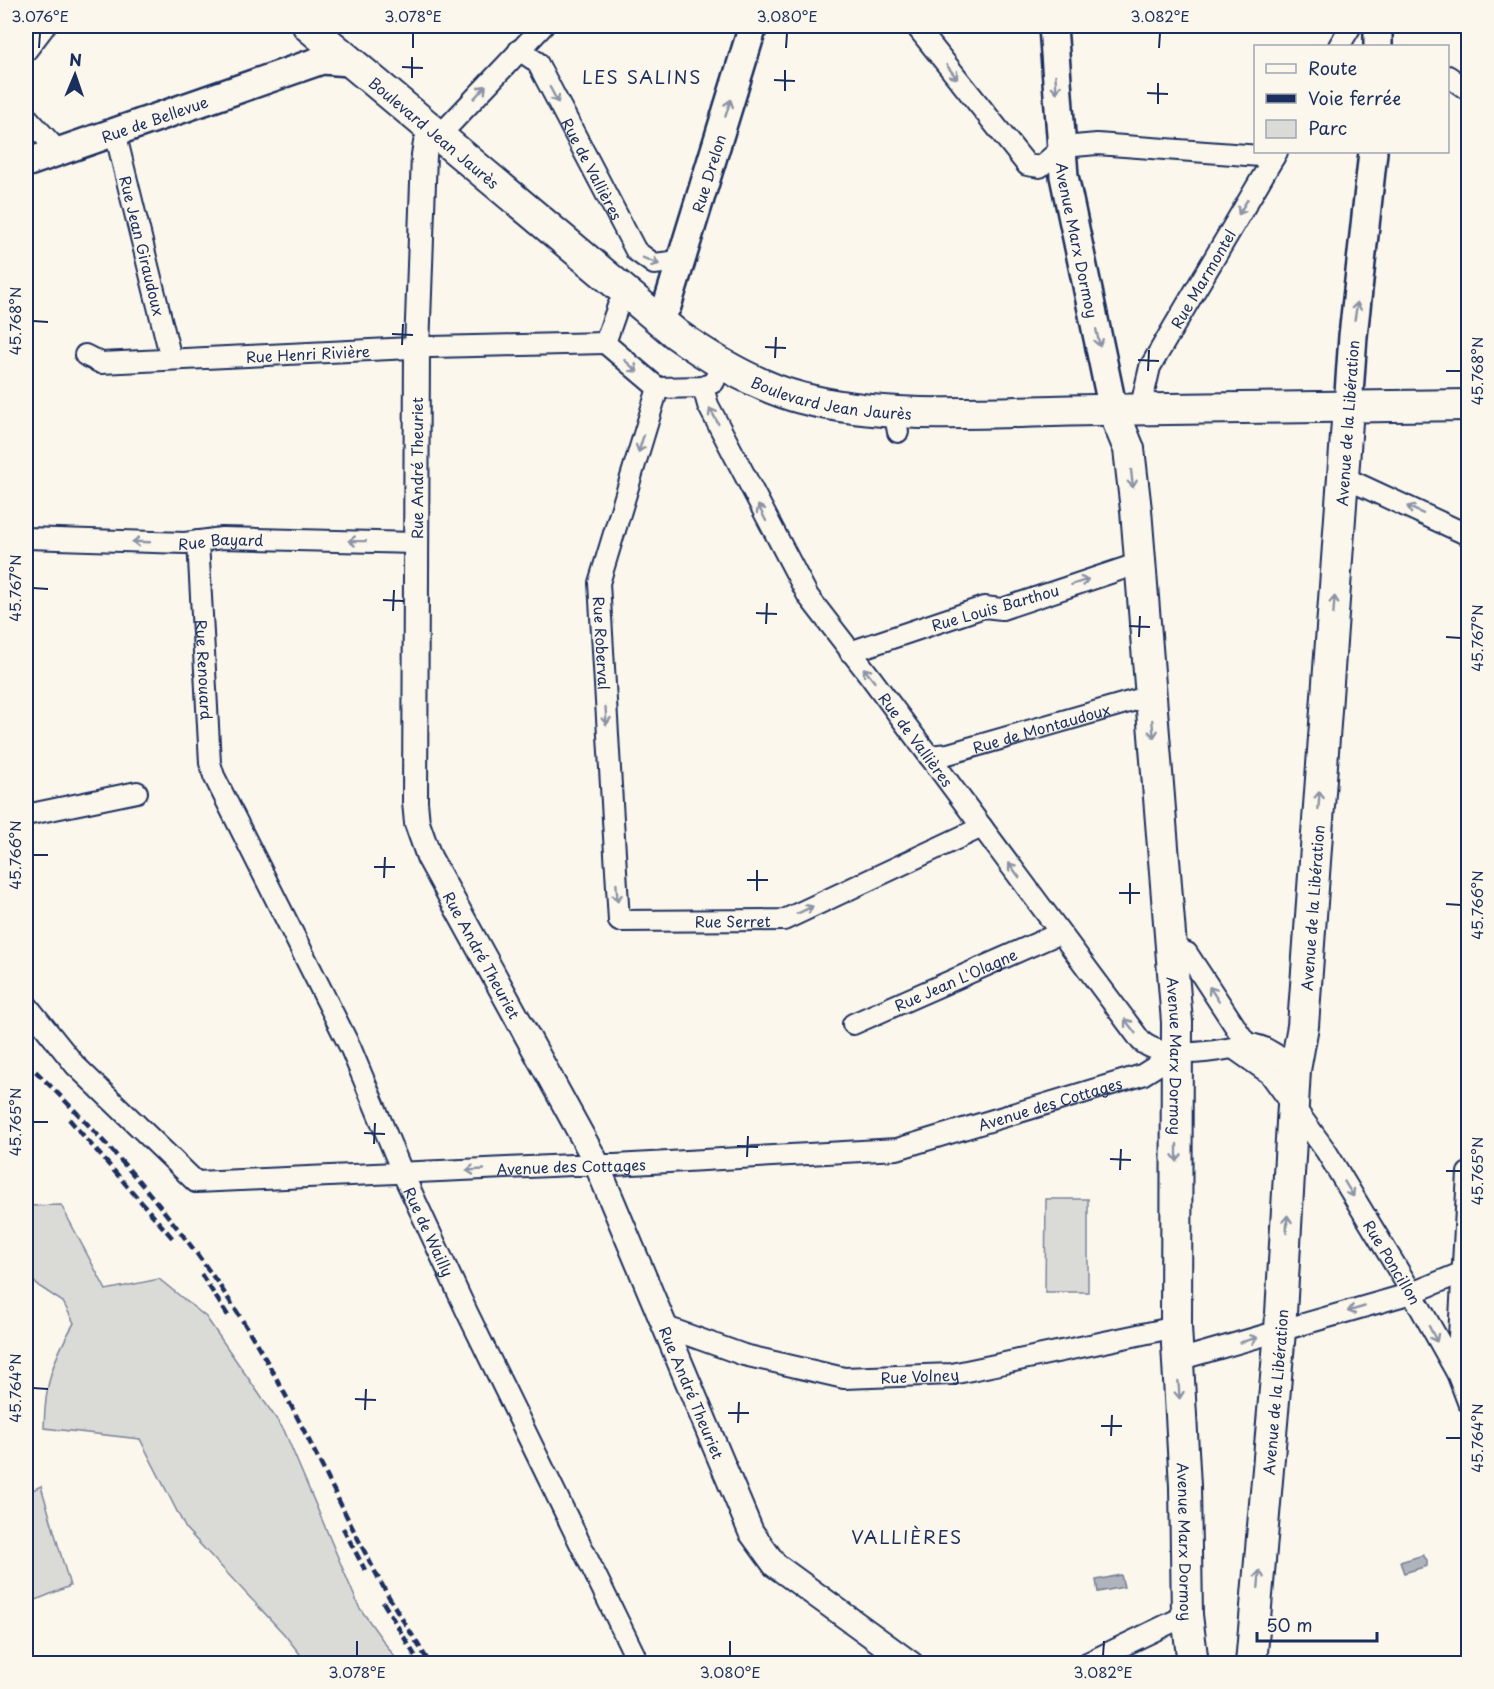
<svg xmlns="http://www.w3.org/2000/svg" width="1494" height="1689" font-family="'Playpen Sans',sans-serif">
	<style>
		.green { fill: #dadad7; stroke: #7a849a; stroke-width: 1.5 }
		.water { fill: #afb3bb; stroke: #747e96; stroke-width: 1.5 }
		.lines { fill: none; stroke-linecap: round; stroke-linejoin: round }
		.minor-casing { stroke: #1b2f5e; stroke-width: 24 }
		.tertiary-casing { stroke: #1b2f5e; stroke-width: 28 }
		.secondary-casing { stroke: #1b2f5e; stroke-width: 32 }
		.primary-casing { stroke: #1b2f5e; stroke-width: 34 }
		.minor { stroke: #fbf7ec; stroke-width: 20 }
		.tertiary { stroke: #fbf7ec; stroke-width: 24 }
		.secondary { stroke: #fbf7ec; stroke-width: 27 }
		.primary { stroke: #fbf7ec; stroke-width: 30 }
		.rail { stroke: #1b2f5e; stroke-width: 4.5; stroke-dasharray: 9 4.5; stroke-linecap: butt }
		.oneway { stroke: #8b93a5 }
		.ticks { fill: none; stroke: #1b2f5e; stroke-width: 2 }
		.labels { text-anchor: middle; dominant-baseline: central; stroke-width: 4.5; stroke-linejoin: round; paint-order: stroke }
		.street-label { font-size: 15px; fill: #1b2f5e; stroke: #fbf7ec }
		.quarter-label { font-size: 18px; letter-spacing: 1.5px; fill: #1b2f5e; stroke: #fbf7ec }
		.neatline { fill: none; stroke: #1b2f5e; stroke-width: 2 }
		.ticks-label { font-size: 15px; text-anchor: middle; fill: #1b2f5e }
	</style>
	<rect width="100%" height="100%" fill="#fbf7ec"/>
	<filter id="ink" filterUnits="userSpaceOnUse"><feTurbulence type="fractalNoise" baseFrequency=".0167" numOctaves="2"/><feDisplacementMap in="SourceGraphic" scale="12" xChannelSelector="R" yChannelSelector="G"/><feConvolveMatrix kernelMatrix="1 2 1 2 8 2 1 2 1" color-interpolation-filters="sRGB"/></filter>
	<g filter="url(#ink)">
		<g class="green">
			<polygon points="1046,1199 1088,1199 1088,1292 1045,1292"/>
			<path d="M61,1205L106,1290L159,1279L206,1317L284,1430L359,1607L399,1663H307L284,1634L186,1529L140,1439L44,1428C45,1384 52,1361 74,1323L63,1302L37,1285L26,1271V1206Z"/>
			<polygon points="41,1486 70,1586 31,1602 26,1580 26,1493"/>
		</g>
		<g class="water">
			<polygon points="1423,1555 1427,1560 1427,1566 1404,1573 1400,1562"/>
			<polygon points="1121,1575 1124,1587 1098,1592 1096,1580"/>
		</g>
		<g class="lines">
			<defs>
				<g id="minor">
					<polyline points="916,26 1027,165 1040,167 1063,147 1097,144 1274,157"/>
					<polyline points="1339,46 1351,26"/>
					<path id="s1" d="M519,50L537,62L636,251L654,264L680,261"/>
					<polyline points="26,51 45,26"/>
					<polyline points="1448,76 1468,90"/>
					<polyline points="26,116 58,151"/>
					<path id="s2" d="M115,132L171,359"/>
					<polyline points="440,135 543,26"/>
					<polyline points="605,343 658,388 703,387 714,382 721,364"/>
					<polyline points="605,343 618,306 629,294"/>
					<path id="s3" d="M85,355L101,363L431,347L605,343"/>
					<path id="s4" d="M703,387L708,405L808,596L869,675L1141,1041C1161,1059 1206,1053 1232,1048C1241,1047 1246,1042 1255,1045C1270,1048 1283,1060 1295,1070"/>
					<path id="s5" d="M658,388L599,583L619,921L784,920L982,827"/>
					<path id="s6" d="M1140,410L1150,367L1277,152"/>
					<polyline points="894,411 898,432"/>
					<polyline points="1343,477 1468,535"/>
					<path id="s7" d="M26,538L185,543L222,538L415,543"/>
					<path id="s8" d="M198,541L210,763L214,776L351,1049L403,1174L467,1312L639,1664"/>
					<polyline points="850,652 984,607 1002,609 1128,567 1140,566"/>
					<path id="s9" d="M929,756L948,754L1150,696"/>
					<polyline points="26,815 137,792"/>
					<polyline points="1171,951 1177,949 1187,953 1246,1043"/>
					<path id="s10" d="M26,1004L75,1065L196,1182L572,1165H615L897,1149L1142,1075L1177,1053"/>
					<path id="s11" d="M853,1024L1060,933"/>
					<path id="s12" d="M1233,1048L1270,1074L1326,1151L1412,1293L1457,1373L1468,1402"/>
					<path id="s13" d="M666,1327L744,1355L844,1378L952,1374L1176,1327"/>
					<polyline points="1178,1360 1412,1293 1468,1270"/>
					<polyline points="1457,1373 1468,1173"/>
					<polyline points="1085,1664 1187,1615"/>
				</g>
				<g id="tertiary">
					<path id="s14" d="M440,135L426,143L424,155L417,348L415,802L417,823L429,857L594,1158L751,1532L775,1565L911,1664"/>
				</g>
				<g id="secondary">
					<path id="s15" d="M1053,26L1064,176L1113,410"/>
					<polyline points="1378,46 1378,26"/>
					<path id="s16" d="M26,163L322,60L350,62"/>
					<path id="s17" d="M658,318L667,306L753,26"/>
					<polyline points="1348,408 1353,336 1373,152"/>
				</g>
				<g id="primary">
					<path id="s18" d="M308,26L676,334C714,361 756,386 801,398C893,422 1001,411 1096,410C1220,409 1344,407 1468,405"/>
					<path id="s19" d="M1113,410L1129,449L1136,510L1177,1022L1176,1327L1185,1486L1187,1615L1193,1664"/>
					<path id="s20" d="M1251,1664L1280,1331L1295,1070L1303,1026L1348,408"/>
				</g>
			</defs>
			<use href="#minor" class="minor-casing"/>
			<use href="#tertiary" class="tertiary-casing"/>
			<use href="#secondary" class="secondary-casing"/>
			<use href="#primary" class="primary-casing"/>
			<use href="#minor" class="minor"/>
			<use href="#tertiary" class="tertiary"/>
			<use href="#secondary" class="secondary"/>
			<use href="#primary" class="primary"/>
			<g class="rail">
				<path d="M26,1062C115,1148 200,1245 262,1353C307,1430 342,1512 385,1590C399,1615 415,1639 430,1664"/>
				<polyline points="69,1119 175,1241"/>
				<polyline points="201,1274 229,1317"/>
				<polyline points="343,1528 365,1570"/>
				<polyline points="383,1602 420,1664"/>
			</g>
		</g>
		<defs><path id="oneway-shaft" d="M-6 0H5M1.5-3L5.5 0L1.5 3" fill="none" stroke-width="1.6" stroke-linecap="round" stroke-linejoin="round" transform="scale(1.5)"/></defs>
		<g class="oneway">
			<use href="#oneway-shaft" transform="translate(952 72) rotate(52)"/>
			<use href="#oneway-shaft" transform="translate(1056 84) rotate(86)"/>
			<use href="#oneway-shaft" transform="translate(480 92) rotate(-47)"/>
			<use href="#oneway-shaft" transform="translate(554 95) rotate(62)"/>
			<use href="#oneway-shaft" transform="translate(728 108) rotate(-73)"/>
			<use href="#oneway-shaft" transform="translate(1243 207) rotate(121)"/>
			<use href="#oneway-shaft" transform="translate(651 261) rotate(22)"/>
			<use href="#oneway-shaft" transform="translate(1356 311) rotate(-81)"/>
			<use href="#oneway-shaft" transform="translate(1098 338) rotate(78)"/>
			<use href="#oneway-shaft" transform="translate(631 366) rotate(42)"/>
			<use href="#oneway-shaft" transform="translate(714 416) rotate(-119)"/>
			<use href="#oneway-shaft" transform="translate(641 444) rotate(107)"/>
			<use href="#oneway-shaft" transform="translate(1132 479) rotate(84)"/>
			<use href="#oneway-shaft" transform="translate(1415 510) rotate(-155)"/>
			<use href="#oneway-shaft" transform="translate(762 513) rotate(-117)"/>
			<use href="#oneway-shaft" transform="translate(357 541) rotate(-179)"/>
			<use href="#oneway-shaft" transform="translate(141 542) rotate(-178)"/>
			<use href="#oneway-shaft" transform="translate(1080 582) rotate(-18)"/>
			<use href="#oneway-shaft" transform="translate(1334 605) rotate(-86)"/>
			<use href="#oneway-shaft" transform="translate(869 675) rotate(-128)"/>
			<use href="#oneway-shaft" transform="translate(606 716) rotate(87)"/>
			<use href="#oneway-shaft" transform="translate(1153 729) rotate(85)"/>
			<use href="#oneway-shaft" transform="translate(1319 800) rotate(-86)"/>
			<use href="#oneway-shaft" transform="translate(1014 870) rotate(-126)"/>
			<use href="#oneway-shaft" transform="translate(617 893) rotate(86)"/>
			<use href="#oneway-shaft" transform="translate(805 910) rotate(-25)"/>
			<use href="#oneway-shaft" transform="translate(1214 994) rotate(-123)"/>
			<use href="#oneway-shaft" transform="translate(1130 1026) rotate(-127)"/>
			<use href="#oneway-shaft" transform="translate(1177 1153) rotate(90)"/>
			<use href="#oneway-shaft" transform="translate(475 1170) rotate(177)"/>
			<use href="#oneway-shaft" transform="translate(1349 1189) rotate(59)"/>
			<use href="#oneway-shaft" transform="translate(1287 1224) rotate(-87)"/>
			<use href="#oneway-shaft" transform="translate(1356 1309) rotate(164)"/>
			<use href="#oneway-shaft" transform="translate(1433 1334) rotate(63)"/>
			<use href="#oneway-shaft" transform="translate(1249 1340) rotate(-16)"/>
			<use href="#oneway-shaft" transform="translate(1179 1390) rotate(86)"/>
			<use href="#oneway-shaft" transform="translate(1259 1579) rotate(-85)"/>
		</g>
	</g>
	<path class="ticks" d="M39,48L40,33M413,48V33M786,48L787,33M1159,48L1160,33M402,67L423,68M412,78V57M774,80L795,81M785,91V70M1147,93L1168,94M1158,104V83M33,321L48,322M392,334L413,335M402,345L403,324M765,347L786,348M775,358L776,337M1138,360L1159,361M1148,371L1149,350M1446,371H1461M33,588L48,589M383,600L404,601M393,611L394,590M756,613L777,614M766,624L767,603M1129,626L1150,627M1139,637L1140,616M1446,637L1461,638M33,855H48M374,867H395M384,878L385,857M747,880H768M757,891V870M1119,893H1140M1130,904V883M1446,904L1461,905M33,1122H48M364,1133L385,1134M374,1144L375,1123M737,1146L758,1147M747,1157L748,1136M1110,1159L1131,1160M1120,1170L1121,1149M1446,1171H1461M33,1388L48,1389M355,1399L376,1400M365,1410L366,1389M728,1413H749M738,1423L739,1402M1101,1426H1122M1111,1436L1112,1415M1446,1438H1461M357,1656V1641M730,1656V1641M1103,1656L1104,1641"/>
	<g class="labels">
		<g class="street-label">
			<text stroke="none"><textPath href="#s16" startOffset="136">Rue de Bellevue</textPath></text>
			<text stroke="none"><textPath href="#s18" startOffset="165">Boulevard Jean Jaurès</textPath></text>
			<text stroke="none"><textPath href="#s1" startOffset="142">Rue de Vallières</textPath></text>
			<text stroke="none"><textPath href="#s17" startOffset="154">Rue Drelon</textPath></text>
			<text stroke="none"><textPath href="#s15" startOffset="216">Avenue Marx Dormoy</textPath></text>
			<text stroke="none"><textPath href="#s2" startOffset="117">Rue Jean Giraudoux</textPath></text>
			<text stroke="none"><textPath href="#s6" startOffset="147">Rue Marmontel</textPath></text>
			<text stroke="none"><textPath href="#s3" startOffset="225">Rue Henri Rivière</textPath></text>
			<text stroke="none"><textPath href="#s18" startOffset="651">Boulevard Jean Jaurès</textPath></text>
			<text transform="translate(1347 423) rotate(-86)">Avenue de la Libération</text>
			<text transform="translate(416 468) rotate(-90)">Rue André Theuriet</text>
			<text stroke="none"><textPath href="#s7" startOffset="195">Rue Bayard</textPath></text>
			<text transform="translate(995 607) rotate(-16)">Rue Louis Barthou</text>
			<text stroke="none"><textPath href="#s5" startOffset="264">Rue Roberval</textPath></text>
			<text stroke="none"><textPath href="#s8" startOffset="129">Rue Renouard</textPath></text>
			<text stroke="none"><textPath href="#s9" startOffset="116">Rue de Montaudoux</textPath></text>
			<text stroke="none"><textPath href="#s4" startOffset="414">Rue de Vallières</textPath></text>
			<text stroke="none"><textPath href="#s20" startOffset="759">Avenue de la Libération</textPath></text>
			<text stroke="none"><textPath href="#s5" startOffset="656">Rue Serret</textPath></text>
			<text stroke="none"><textPath href="#s14" startOffset="844">Rue André Theuriet</textPath></text>
			<text stroke="none"><textPath href="#s11" startOffset="112">Rue Jean L'Olagne</textPath></text>
			<text stroke="none"><textPath href="#s19" startOffset="651">Avenue Marx Dormoy</textPath></text>
			<text stroke="none"><textPath href="#s10" startOffset="1108">Avenue des Cottages</textPath></text>
			<text stroke="none"><textPath href="#s10" startOffset="622">Avenue des Cottages</textPath></text>
			<text stroke="none"><textPath href="#s8" startOffset="740">Rue de Wailly</textPath></text>
			<text stroke="none"><textPath href="#s12" startOffset="270">Rue Poncillon</textPath></text>
			<text stroke="none"><textPath href="#s13" startOffset="261">Rue Volney</textPath></text>
			<text stroke="none"><textPath href="#s20" startOffset="273">Avenue de la Libération</textPath></text>
			<text stroke="none"><textPath href="#s14" startOffset="1330">Rue André Theuriet</textPath></text>
			<text stroke="none"><textPath href="#s19" startOffset="1137">Avenue Marx Dormoy</textPath></text>
		</g>
		<g class="quarter-label">
			<text x="642" y="76">LES SALINS</text>
			<text x="907" y="1536">VALLIÈRES</text>
		</g>
	</g>
	<rect width="1494" height="1689" fill="none" stroke="#fbf7ec" stroke-width="66"/>
	<rect x="1254" y="45" width="195" height="108" fill="#fbf7ec" stroke="#a1a7b3" stroke-width="1.5"/>
	<rect x="1266" y="64" width="30" height="9" fill="#fbf7ec" stroke="#a1a7b3" stroke-width="1.5"/>
	<text x="1308" y="75" font-size="18" fill="#1b2f5e">Route</text>
	<rect x="1266" y="94" width="30" height="9" fill="#1b2f5e" stroke="#a1a7b3" stroke-width="1.5"/>
	<text x="1308" y="105" font-size="18" fill="#1b2f5e">Voie ferrée</text>
	<rect x="1266" y="120" width="30" height="18" fill="#dadad7" stroke="#a1a7b3" stroke-width="1.5"/>
	<text x="1308" y="135" font-size="18" fill="#1b2f5e">Parc</text>
	<g transform="translate(75 75) rotate(2)" stroke="#fbf7ec" stroke-width="4.5" paint-order="stroke">
	<path d="M0-4.5L10 22L0 15L-10 22Z" fill="#1b2f5e"/>
	<text y="-9" font-size="16" font-weight="bold" text-anchor="middle" fill="#1b2f5e">N</text>
	</g>
	<path d="M1257 1632v9h120v-9" fill="none" stroke="#1b2f5e" stroke-width="3"/>
	<text x="1266" y="1632" font-size="18" fill="#1b2f5e" stroke="#fbf7ec" stroke-width="4.5" paint-order="stroke">50 m</text>
	<rect x="33" y="33" width="1428" height="1623" class="neatline"/>
	<g class="ticks-label">
		<text x="40" y="22">3.076°E</text>
		<text x="413" y="22">3.078°E</text>
		<text x="787" y="22">3.080°E</text>
		<text x="1160" y="22">3.082°E</text>
		<text transform="translate(16 321) rotate(-90)" y="5">45.768°N</text>
		<text transform="translate(1478 371) rotate(-90)" y="5">45.768°N</text>
		<text transform="translate(16 588) rotate(-90)" y="5">45.767°N</text>
		<text transform="translate(1478 638) rotate(-90)" y="5">45.767°N</text>
		<text transform="translate(16 855) rotate(-90)" y="5">45.766°N</text>
		<text transform="translate(1478 905) rotate(-90)" y="5">45.766°N</text>
		<text transform="translate(16 1122) rotate(-90)" y="5">45.765°N</text>
		<text transform="translate(1478 1171) rotate(-90)" y="5">45.765°N</text>
		<text transform="translate(16 1388) rotate(-90)" y="5">45.764°N</text>
		<text transform="translate(1478 1438) rotate(-90)" y="5">45.764°N</text>
		<text x="357" y="1678">3.078°E</text>
		<text x="730" y="1678">3.080°E</text>
		<text x="1103" y="1678">3.082°E</text>
	</g>
</svg>
